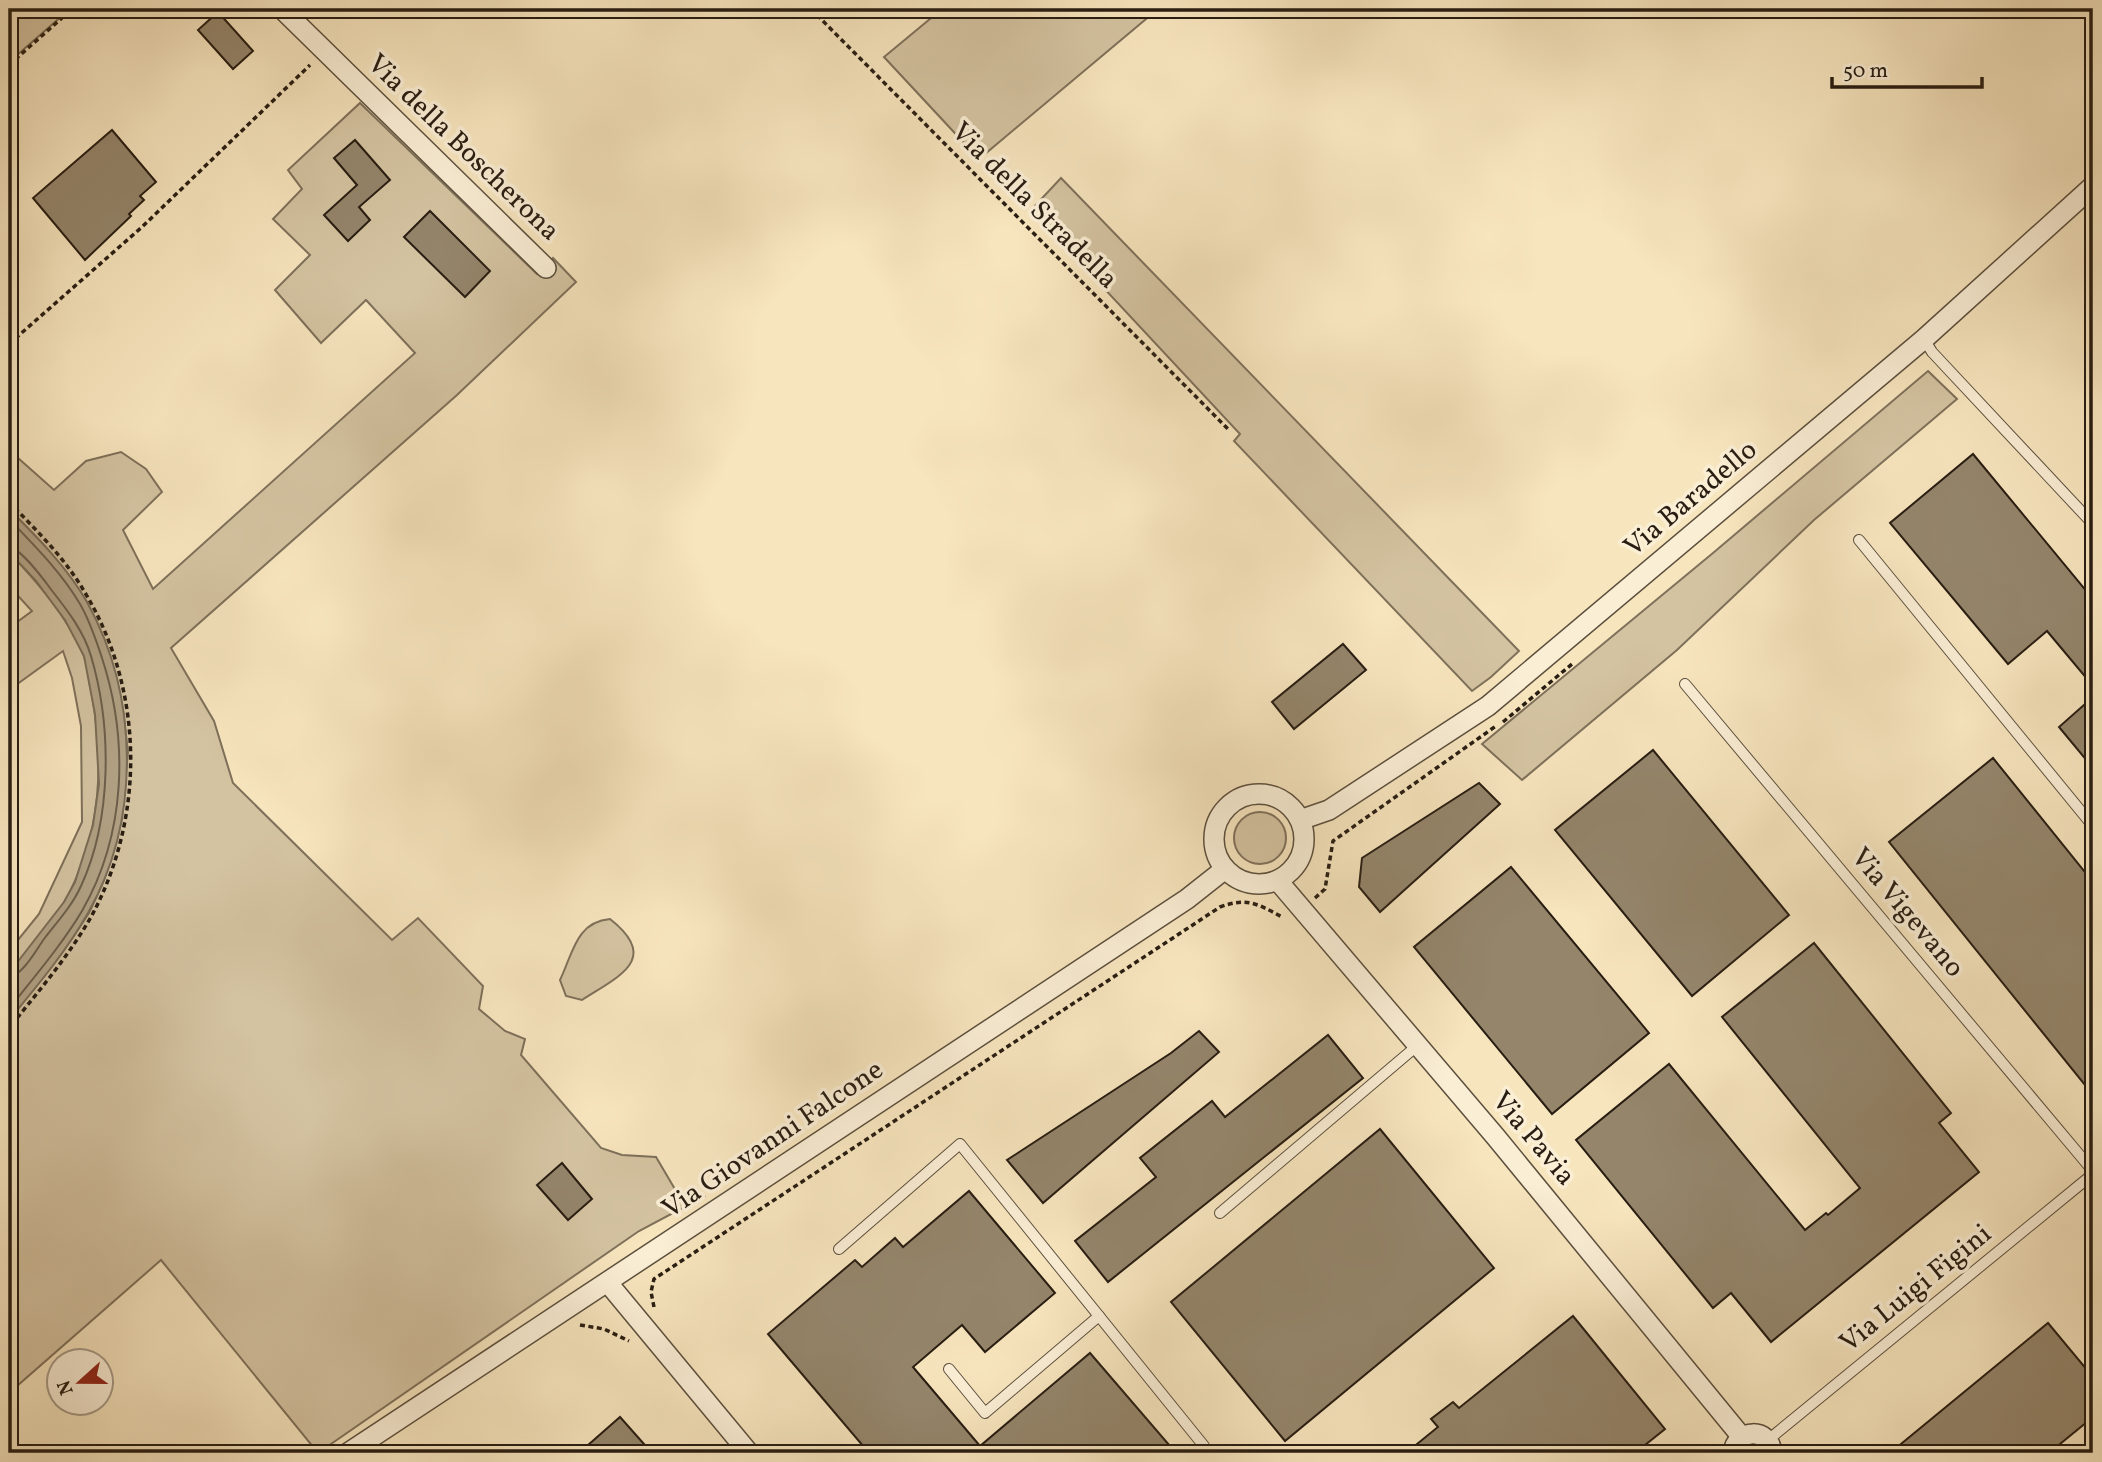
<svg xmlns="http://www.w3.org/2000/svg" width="2102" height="1462" font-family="Vollkorn,serif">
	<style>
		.green { fill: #d4c3a1; stroke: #7e705a; stroke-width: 2 }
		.water { fill: #b1a184; stroke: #7a6c56; stroke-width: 2 }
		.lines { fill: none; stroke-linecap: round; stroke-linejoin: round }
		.shore { stroke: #6c5f4b; stroke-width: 2 }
		.building { fill: #94856b; stroke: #281d12; stroke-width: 2 }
		.service-casing { stroke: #5c4f3d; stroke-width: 12 }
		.minor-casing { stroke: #5c4f3d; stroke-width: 22 }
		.path { stroke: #281d12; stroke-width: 3.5; stroke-dasharray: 5 3.5; stroke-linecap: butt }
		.service { stroke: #faeed5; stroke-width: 10 }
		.minor { stroke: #faeed5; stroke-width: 19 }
		.labels { text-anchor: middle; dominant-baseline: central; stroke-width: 7; stroke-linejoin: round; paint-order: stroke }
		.street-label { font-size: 28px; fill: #281d12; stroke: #faeed5 }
	</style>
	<rect width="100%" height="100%" fill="#f7e5be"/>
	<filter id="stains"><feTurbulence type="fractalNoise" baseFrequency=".00286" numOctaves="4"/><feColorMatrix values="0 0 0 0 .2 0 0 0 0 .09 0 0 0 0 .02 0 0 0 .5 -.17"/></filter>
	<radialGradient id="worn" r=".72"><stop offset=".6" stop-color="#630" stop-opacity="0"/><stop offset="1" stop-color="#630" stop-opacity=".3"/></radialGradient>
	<g class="green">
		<polygon points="9,9 70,9 9,62"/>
		<polygon points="942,9 1158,9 979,159 884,57"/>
		<polygon points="360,103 537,274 553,258 576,282 457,395 171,648 214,721 233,783 392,940 418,918 483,986 479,1009 505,1031 525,1039 521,1055 601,1148 622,1155 656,1157 679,1196 705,1196 639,1231 318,1453 161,1260 9,1393 9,1020 71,940 89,913 102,885 114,850 122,819 128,752 123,711 115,674 103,638 87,602 42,543 9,509 9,450 54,490 86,461 121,452 146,469 162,492 123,530 153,589 415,353 366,300 321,343 275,290 310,255 273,219 302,189 288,170"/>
		<polygon points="1061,178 1519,651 1491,677 1472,691 1234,441 1240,434 1031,210"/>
		<polygon points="1928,371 1957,399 1814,520 1677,650 1522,780 1482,744 1713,553"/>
		<path d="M9,552C38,583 66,615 83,654C88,665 88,679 91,690C103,754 102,823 74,883C60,916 32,946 9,973V951L39,914L82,822L81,726L72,678L63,651L9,690V628L32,611L9,586Z"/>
		<circle cx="1260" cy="838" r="26"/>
		<path d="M610,919C661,959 619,976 582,1000L566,996L560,980C573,953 576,922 610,919Z"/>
	</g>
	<path class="water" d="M9,509C37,537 67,567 87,602C139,696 141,820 88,913C66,952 37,986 9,1020V973L64,902L75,882L93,825L99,784L95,714L84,656L65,620L36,581L9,552Z"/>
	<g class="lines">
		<g class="shore">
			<path d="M9,519C34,545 61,572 80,604C90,621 96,640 102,658C129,741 126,834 82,911C61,946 34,977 9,1009"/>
			<path d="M9,547C22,549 44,580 53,592C68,611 84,632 91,656C112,727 112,819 81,886C72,906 57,922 44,939C36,950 23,975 9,977"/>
		</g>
	</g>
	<g class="building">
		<polygon points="218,12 253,51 233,69 198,30"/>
		<polygon points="112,130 156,182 140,196 144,200 129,214 131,216 85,260 33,198"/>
		<polygon points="355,140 390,180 359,207 370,220 348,241 324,215 357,185 334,158"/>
		<polygon points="430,211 490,271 465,297 404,237"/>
		<polygon points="1973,454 2093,599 2093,686 2047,631 2008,664 1890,523"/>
		<polygon points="1343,644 1366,670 1294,729 1272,702"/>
		<polygon points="2093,697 2093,768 2059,727"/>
		<polygon points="1653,750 1789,915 1692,996 1555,830"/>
		<polygon points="1993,758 2093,882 2093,1095 1889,842"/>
		<polygon points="1479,783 1500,804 1380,912 1359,887 1362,858"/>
		<polygon points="1511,867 1649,1033 1552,1114 1414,947"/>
		<polygon points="1814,943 1951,1113 1939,1123 1979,1172 1771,1342 1731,1293 1713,1308 1576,1140 1669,1064 1805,1230 1826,1213 1828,1215 1860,1188 1722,1017"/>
		<polygon points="1199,1031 1219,1052 1043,1203 1007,1160 1171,1053"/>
		<polygon points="1328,1035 1363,1078 1108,1282 1075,1241 1156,1177 1140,1158 1212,1101 1225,1117"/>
		<polygon points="1380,1129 1494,1268 1285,1441 1171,1302"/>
		<polygon points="562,1163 592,1199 568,1220 537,1185"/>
		<polygon points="969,1191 1055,1293 985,1352 962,1325 913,1367 980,1446 1090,1353 1176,1453 869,1453 768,1334 855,1260 862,1267 895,1238 903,1247"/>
		<polygon points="1573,1316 1665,1429 1635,1453 1406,1453 1438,1427 1431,1419 1453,1402 1459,1408"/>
		<polygon points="2048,1323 2093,1377 2093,1417 2049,1453 1890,1453"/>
		<polygon points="620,1417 652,1453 579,1453"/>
	</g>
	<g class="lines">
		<defs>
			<g id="service">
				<polyline points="1924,339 1932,352 2093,524"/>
				<polyline points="1859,540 2093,826"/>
				<polyline points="1685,684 2093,1171"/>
				<polyline points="1220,1213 1418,1045"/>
				<polyline points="839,1249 960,1144 1204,1446 1207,1453"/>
				<polyline points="949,1369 985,1413 1099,1316"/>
				<polyline points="1768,1440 2093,1174"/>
			</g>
			<g id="minor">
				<polyline points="282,9 546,268"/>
				<circle cx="1259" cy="839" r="45"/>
				<polyline points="1300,820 1329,810 1488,706 1924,339 2093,186"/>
				<polyline points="1278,881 1495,1136 1741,1436"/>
				<polyline points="608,1283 749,1453"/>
				<polyline points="348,1453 1187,899 1225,869"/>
				<path d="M1733,1453C1736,1428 1770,1427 1772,1453"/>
			</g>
		</defs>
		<use href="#service" class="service-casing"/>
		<use href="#minor" class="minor-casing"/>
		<g class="path">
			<polyline points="811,9 1229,430"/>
			<polyline points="9,65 72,9"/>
			<polyline points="9,344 142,227 310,65"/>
			<path d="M9,502C36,530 64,557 84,591C144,689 146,816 91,917C68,957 38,992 9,1028"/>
			<polyline points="1503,722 1572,664"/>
			<polyline points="1315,898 1325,889 1333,841 1496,726"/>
			<path d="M654,1307L651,1292L654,1279L1220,907C1247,897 1258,904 1282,917"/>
			<polyline points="580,1325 604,1329 629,1341"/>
		</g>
		<use href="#service" class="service"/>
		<use href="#minor" class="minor"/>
	</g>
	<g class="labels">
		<g class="street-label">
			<text transform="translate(463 148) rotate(44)">Via della Boscherona</text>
			<text transform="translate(1034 206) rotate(45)">Via della Stradella</text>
			<text transform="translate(1691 499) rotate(-40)">Via Baradello</text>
			<text transform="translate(1907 913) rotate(50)">Via Vigevano</text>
			<text transform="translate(1533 1139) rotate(50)">Via Pavia</text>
			<text transform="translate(773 1140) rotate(-34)">Via Giovanni Falcone</text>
			<text transform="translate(1916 1289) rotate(-39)">Via Luigi Figini</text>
		</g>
	</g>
	<rect width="2102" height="1462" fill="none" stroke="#f7e5be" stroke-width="35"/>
	<rect x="10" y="10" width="2081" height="1441" fill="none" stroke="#281d12" stroke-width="3.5"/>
	<rect x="18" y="18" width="2067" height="1427" fill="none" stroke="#281d12" stroke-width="2"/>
	<g transform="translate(80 1382) rotate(249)"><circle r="33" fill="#faeed5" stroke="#a69a87" stroke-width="2"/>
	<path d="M0-5L12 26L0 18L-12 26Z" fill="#8f2418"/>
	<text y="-10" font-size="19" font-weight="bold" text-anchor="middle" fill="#281d12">N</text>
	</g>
	<path d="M1832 77v10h150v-10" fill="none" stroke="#281d12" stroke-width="3.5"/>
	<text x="1843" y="77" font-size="21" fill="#281d12" stroke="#faeed5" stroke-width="5" paint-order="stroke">50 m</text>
	<rect width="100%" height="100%" filter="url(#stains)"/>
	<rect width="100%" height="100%" fill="url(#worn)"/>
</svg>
